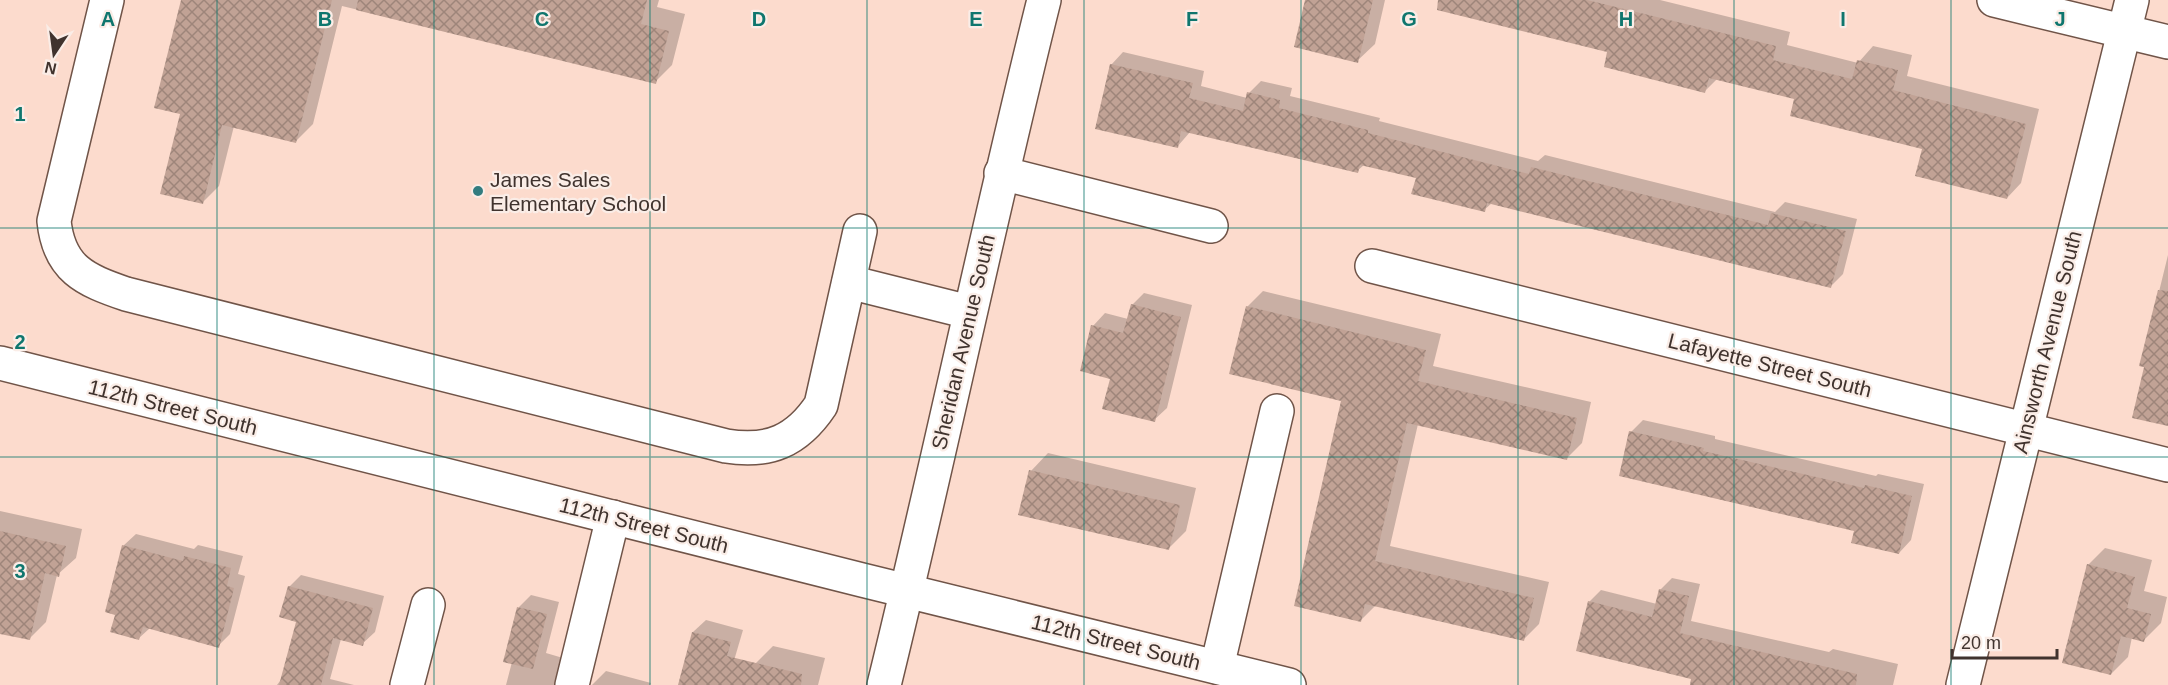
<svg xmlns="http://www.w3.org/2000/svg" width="2168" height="685" font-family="Helvetica,sans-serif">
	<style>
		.shadow { fill: #0003 }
		.building { fill: url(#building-cross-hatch) }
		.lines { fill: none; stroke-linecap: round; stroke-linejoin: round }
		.minor-casing { stroke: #705448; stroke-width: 36 }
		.major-casing { stroke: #705448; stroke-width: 36 }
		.minor { stroke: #fff; stroke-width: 33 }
		.major { stroke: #fff; stroke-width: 33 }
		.grid { fill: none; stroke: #0f766e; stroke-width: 1.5; stroke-opacity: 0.55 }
		.poi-dot { fill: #337c7f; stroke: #faede7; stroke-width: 2 }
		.labels { text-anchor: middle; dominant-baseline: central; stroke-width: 4.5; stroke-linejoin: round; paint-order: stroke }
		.poi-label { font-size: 21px; fill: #40332e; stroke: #faede7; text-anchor: start }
		.street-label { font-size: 21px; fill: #40332e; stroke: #faede7 }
		.grid-label { font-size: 20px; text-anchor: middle; font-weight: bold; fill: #0f766e; stroke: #faede7; stroke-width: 4.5; stroke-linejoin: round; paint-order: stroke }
	</style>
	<defs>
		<pattern id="building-cross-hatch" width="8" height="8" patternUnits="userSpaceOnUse" patternTransform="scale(1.5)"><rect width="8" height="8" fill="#c1a295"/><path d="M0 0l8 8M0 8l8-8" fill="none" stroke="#9e857a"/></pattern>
	</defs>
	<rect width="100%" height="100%" fill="#fcdbcd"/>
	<g class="shadow">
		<polygon points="182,0 659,0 657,7 685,14 672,65 655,82 342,6 313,124 296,141 234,126 219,186 202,203 182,113"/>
		<polygon points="1307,0 1385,0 1375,44 1357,61"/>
		<polygon points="1457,0 1660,0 1790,32 1787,45 1858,63 1873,46 1912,55 1907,76 2039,109 2021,183 2007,198 1924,148 1796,98 1717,79 1705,91 1609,50"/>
		<polygon points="1123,52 1204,71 1201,86 1247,98 1249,93 1261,81 1292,88 1290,96 1380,118 1379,121 1538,161 1545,155 1775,212 1785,202 1857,219 1843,274 1831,286 1492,203 1484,210 1417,177 1364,165 1357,171 1190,132 1177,147 1111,65"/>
		<polygon points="2168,255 2168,425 2146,366 2141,365"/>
		<polygon points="1263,291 1441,334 1433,366 1591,402 1582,443 1566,459 1418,424 1390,546 1549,582 1539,624 1524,639 1376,605 1361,620 1343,400 1247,307"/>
		<polygon points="1144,293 1192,305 1167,408 1154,420 1112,378 1093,326 1105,313 1128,319 1132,305"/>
		<polygon points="1643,420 1715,436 1715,439 1876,476 1878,474 1924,484 1911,540 1899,553 1856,530 1631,432"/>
		<polygon points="1048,453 1196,488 1186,531 1169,548 1031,471"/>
		<polygon points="0,511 82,529 76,558 57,575 46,622 29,639 0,632"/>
		<polygon points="136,534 194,549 198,545 243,556 238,574 245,576 230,634 218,646 150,628 139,638 117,614 123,546"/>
		<polygon points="2105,548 2152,560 2144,591 2167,597 2161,623 2144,640 2132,637 2128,657 2111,674 2088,565"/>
		<polygon points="301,575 384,596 375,632 362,644 341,639 330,679 354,685 277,685 283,677 297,621 289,587"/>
		<polygon points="1672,578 1700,584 1691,621 1829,652 1833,649 1898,664 1893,685 1706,685 1589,602 1601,590 1657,604 1660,590"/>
		<polygon points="531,595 559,602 546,653 563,658 570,685 506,685 512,662 519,607"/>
		<polygon points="706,620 743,630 733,664 684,667 693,632"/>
		<polygon points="773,646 825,658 818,685 751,685 756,663"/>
		<polygon points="606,671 651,683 650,685 592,685"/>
	</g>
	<g class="building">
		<polygon points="181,0 332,0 296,143 222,125 203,204 160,194 180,114 154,108"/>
		<polygon points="358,0 647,0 641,24 669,31 656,84 356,10"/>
		<polygon points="1305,0 1373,0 1358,63 1294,47"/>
		<polygon points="1438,0 1587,0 1776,46 1773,60 1852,79 1857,60 1898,70 1893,90 2026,124 2007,199 1915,176 1922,149 1790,116 1794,99 1709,78 1705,93 1604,67 1607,52 1437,10"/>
		<polygon points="1110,64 1193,83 1189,98 1243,111 1247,92 1280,100 1279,108 1368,130 1368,133 1529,174 1531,167 1768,225 1771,213 1846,231 1831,288 1487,203 1485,212 1411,194 1416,178 1360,165 1358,173 1181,131 1178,148 1095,129"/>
		<polygon points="2158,290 2168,291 2168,426 2132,418 2144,367 2139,366"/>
		<polygon points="1131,304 1181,317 1155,422 1102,409 1110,379 1080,371 1091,325 1123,333"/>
		<polygon points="1246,306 1426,350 1418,381 1577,418 1567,460 1407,423 1375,561 1534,598 1524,641 1365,604 1361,622 1294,606 1341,401 1229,374"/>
		<polygon points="1629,431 1704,448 1703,451 1864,488 1865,485 1912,496 1899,554 1851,543 1854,531 1619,476"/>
		<polygon points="1029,470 1180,505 1169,550 1018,515"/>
		<polygon points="0,531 66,546 59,577 45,573 30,640 0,634"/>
		<polygon points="122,545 183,561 184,556 231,568 227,586 234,588 219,648 143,627 139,640 110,632 115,615 105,612"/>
		<polygon points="2087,564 2135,577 2127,608 2151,614 2144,642 2121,636 2111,675 2062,663"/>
		<polygon points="288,586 373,608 363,646 333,638 321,685 279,685 296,622 279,617"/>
		<polygon points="1659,589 1689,596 1680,633 1857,674 1856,685 1690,685 1691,679 1576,651 1588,601 1652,617"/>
		<polygon points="517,607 547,614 533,669 503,662"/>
		<polygon points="692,632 731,642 727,656 802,674 801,685 678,685"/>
	</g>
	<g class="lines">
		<defs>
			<g id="minor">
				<path d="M107,0L54,221C59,269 85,280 126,294L726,446C769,453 797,441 821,405L860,231"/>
				<polyline points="1994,0 2168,42"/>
				<polyline points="1001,173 1211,226"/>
				<polyline points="1372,266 2168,465"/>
				<polyline points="849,282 969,312"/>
				<polyline points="1217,667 1277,411"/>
				<polyline points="407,685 428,605"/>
				<polyline points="572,685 613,517"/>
				<path d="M884,685C940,457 987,228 1044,0"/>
				<polyline points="1963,685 2132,0"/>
			</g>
			<polyline id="major" points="0,363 862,580 1289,685"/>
		</defs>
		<use href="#minor" class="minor-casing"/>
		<use href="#major" class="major-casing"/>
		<use href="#minor" class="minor"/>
		<use href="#major" class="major"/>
	</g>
	<path class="grid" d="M217,0V685M434,0V685M650,0V685M867,0V685M1084,0V685M1301,0V685M1518,0V685M1734,0V685M1951,0V685M0,228H2168M0,457H2168"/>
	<circle class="poi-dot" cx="478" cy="191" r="6"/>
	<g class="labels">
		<g class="poi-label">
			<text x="490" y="179">James Sales<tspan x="490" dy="24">Elementary School</tspan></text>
		</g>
		<g class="street-label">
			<text transform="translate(963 342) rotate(-77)">Sheridan Avenue South</text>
			<text transform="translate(2047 342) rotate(-76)">Ainsworth Avenue South</text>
			<text transform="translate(1770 365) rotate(14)">Lafayette Street South</text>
			<text transform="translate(173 407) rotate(14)">112th Street South</text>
			<text transform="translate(644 525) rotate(14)">112th Street South</text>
			<text transform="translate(1116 642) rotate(14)">112th Street South</text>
		</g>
	</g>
	<g class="grid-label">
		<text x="108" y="26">A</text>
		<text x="325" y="26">B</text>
		<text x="542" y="26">C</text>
		<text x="759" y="26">D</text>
		<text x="976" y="26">E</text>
		<text x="1192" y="26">F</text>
		<text x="1409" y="26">G</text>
		<text x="1626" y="26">H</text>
		<text x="1843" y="26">I</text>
		<text x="2060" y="26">J</text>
		<text x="20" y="121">1</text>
		<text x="20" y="349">2</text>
		<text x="20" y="578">3</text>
	</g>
	<g transform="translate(54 54) rotate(193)" stroke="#faede7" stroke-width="4.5" paint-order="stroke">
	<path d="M0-4.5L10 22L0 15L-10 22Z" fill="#40332e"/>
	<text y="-9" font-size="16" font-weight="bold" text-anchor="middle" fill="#40332e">N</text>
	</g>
	<path d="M1952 649v9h105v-9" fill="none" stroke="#40332e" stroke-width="3"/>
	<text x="1961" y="649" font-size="18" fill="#40332e" stroke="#faede7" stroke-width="4.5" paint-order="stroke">20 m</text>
</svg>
